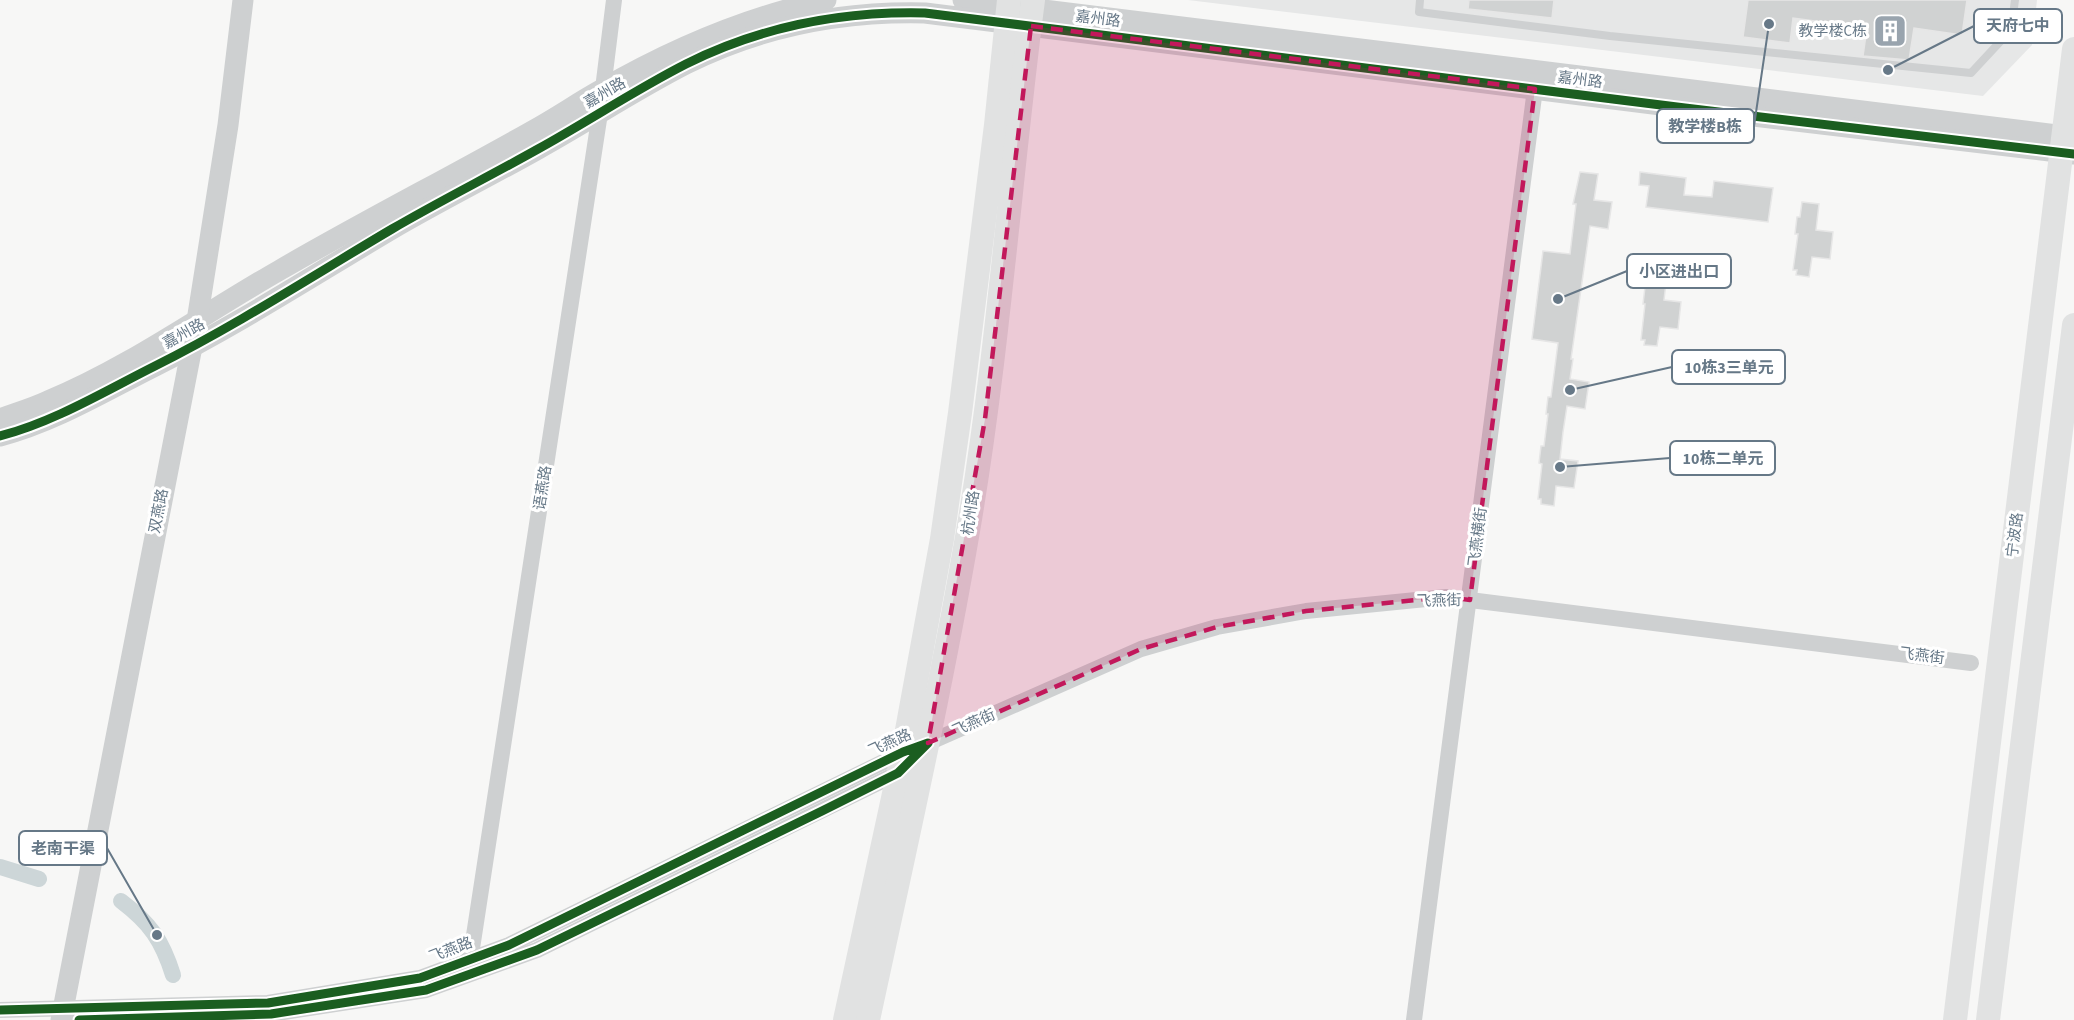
<svg xmlns="http://www.w3.org/2000/svg" width="2074" height="1020" font-family="'Source Sans 3','Noto Sans SC',sans-serif">
	<style>
		.built { fill: #e6e7e7 }
		.lines { fill: none; stroke-linecap: round; stroke-linejoin: round }
		.canal { stroke: #cdd6d8; stroke-width: 16 }
		.building { fill: #d0d2d2; stroke: #e6e6e6; stroke-width: 1.5 }
		.service { stroke: #ced0d1; stroke-width: 8 }
		.minor { stroke: #ced0d1; stroke-width: 16 }
		.tertiary { stroke: #ced0d1; stroke-width: 21 }
		.secondary { stroke: #e1e2e2; stroke-width: 24 }
		.cycleway-casing { stroke: #fff; stroke-width: 13 }
		.cycleway { stroke: #1b5e20; stroke-width: 9 }
		.marked { fill: #c2185b; fill-opacity: 0.2; stroke: #c2185b; stroke-width: 4.5; stroke-dasharray: 12 8; stroke-linejoin: round }
		.labels { text-anchor: middle; dominant-baseline: central; stroke-width: 6; stroke-linejoin: round; paint-order: stroke }
		.street-label { font-size: 15px; fill: #667887; stroke: #fff }
		.poi-label { font-size: 15px; fill: #667887; stroke: #fff; text-anchor: end }
		.leader { fill: none; stroke: #667887; stroke-width: 2 }
		.callout-dot { fill: #667887; stroke: #fff; stroke-width: 2 }
		.callout { fill: #fff; stroke: #667887; stroke-width: 2 }
		.callout-label { font-size: 16px; text-anchor: middle; font-weight: bold; fill: #667887 }
	</style>
	<rect width="100%" height="100%" fill="#f7f7f6"/>
	<polygon class="built" points="1188,0 2037,0 2032,45 1983,96"/>
	<g class="lines">
		<g class="canal">
			<polyline points="0,867 39,879"/>
			<path d="M121,901C150,923 162,940 173,975"/>
		</g>
	</g>
	<g class="building">
		<polygon points="1469,0 1554,0 1552,18 1468,9"/>
		<polygon points="1748,0 1967,0 1962,35 1914,28 1909,60 1863,56 1867,28 1793,18 1790,43 1743,37"/>
		<polygon points="1580,172 1598,174 1594,200 1612,202 1608,229 1590,226 1571,359 1573,359 1570,379 1589,382 1585,409 1567,406 1563,432 1560,459 1578,461 1574,488 1556,486 1554,506 1541,504 1541,499 1538,499 1542,464 1539,463 1541,446 1544,446 1548,414 1546,414 1548,397 1551,397 1558,343 1532,339 1543,251 1570,254 1576,204 1573,204"/>
		<polygon points="1640,172 1686,178 1684,195 1712,197 1714,181 1773,188 1768,222 1646,207 1649,186 1639,185"/>
		<polygon points="1802,202 1819,204 1816,230 1833,232 1830,259 1812,257 1809,277 1796,275 1797,270 1793,270 1798,234 1795,234 1797,217 1800,217"/>
		<polygon points="1650,272 1667,274 1664,300 1681,302 1678,329 1660,327 1657,346 1644,345 1645,340 1641,340 1645,304 1643,304 1645,287 1648,287"/>
	</g>
	<g class="lines">
		<polyline class="service" points="1420,0 1419,12 1610,36 1971,73 2011,30 2015,0"/>
		<g class="minor">
			<polyline points="928,743 1141,649 1217,627 1306,611 1446,597 1971,663"/>
			<polyline points="469,968 600,113 614,0"/>
			<polyline points="0,1010 268,1003 420,978 509,945 908,750"/>
			<polyline points="79,1020 271,1014 426,990 537,950 898,773 902,768"/>
			<polyline points="1414,1020 1535,89"/>
		</g>
		<g class="tertiary">
			<polyline points="963,0 2074,137"/>
			<path d="M0,419C16,413 33,408 48,401C130,367 203,314 280,270C366,220 455,175 541,126C562,114 581,101 601,90C672,49 747,17 826,0"/>
			<path d="M0,436C54,422 105,391 155,366C237,325 314,275 392,229C440,201 490,176 538,149C587,122 635,90 686,64C762,26 840,11 925,13L1685,108L2074,154"/>
			<polyline points="61,1020 197,321 228,125 243,0"/>
		</g>
		<g class="secondary">
			<polyline points="845,1020 903,752 942,539 960,413 996,125 1009,0"/>
			<path d="M868,1020C903,857 940,695 968,531C998,356 1010,177 1033,0"/>
			<polyline points="1955,1020 2074,49"/>
			<polyline points="1988,1020 2074,325"/>
		</g>
		<defs>
			<g id="cycleway">
				<path d="M0,436C54,422 105,391 155,366C237,325 314,275 392,229C440,201 490,176 538,149C587,122 635,90 686,64C762,26 840,11 925,13L1685,108L2074,154"/>
				<polyline points="0,1010 268,1003 420,978 509,945 903,752 928,743 898,773 822,811 537,950 426,990 271,1014 79,1020"/>
			</g>
		</defs>
		<use href="#cycleway" class="cycleway-casing"/>
		<use href="#cycleway" class="cycleway"/>
	</g>
	<path class="marked" d="M1031,26L1535,89L1470,600L1446,597L1306,611L1217,627L1141,649L928,743L985,419Z"/>
	<defs>
		<symbol id="building-square" viewBox="-11 -11 22 22"><rect x="-9" y="-9" width="18" height="18" rx="4" fill="#99a4ae" stroke="#fff"/><path d="M-4-6H4V6H1V3H-1V6H-4ZM-2.5-4.3h1.7v1.8h-1.7ZM.8-4.3h1.7v1.8H.8ZM-2.5-1h1.7V.8h-1.7ZM.8-1h1.7V.8H.8Z" fill="#fff"/></symbol>
	</defs>
	<g fill-rule="evenodd">
		<use href="#building-square" x="1871" y="12" width="38" height="38"/>
	</g>
	<g class="labels">
		<g class="street-label">
			<text transform="translate(1098 19) rotate(7)">嘉州路</text>
			<text transform="translate(1580 80) rotate(7)">嘉州路</text>
			<text transform="translate(605 93) rotate(-30)">嘉州路</text>
			<text transform="translate(184 334) rotate(-29)">嘉州路</text>
			<text transform="translate(543 488) rotate(-81)">语燕路</text>
			<text transform="translate(159 511) rotate(-79)">双燕路</text>
			<text transform="translate(971 513) rotate(-81)">杭州路</text>
			<text transform="translate(2015 535) rotate(-83)">宁波路</text>
			<text transform="translate(1478 537) rotate(-83)">飞燕横街</text>
			<text transform="translate(1439 601) rotate(-1)">飞燕街</text>
			<text transform="translate(1922 656) rotate(7)">飞燕街</text>
			<text transform="translate(974 723) rotate(-24)">飞燕街</text>
			<text transform="translate(890 743) rotate(-24)">飞燕路</text>
			<text transform="translate(451 950) rotate(-21)">飞燕路</text>
		</g>
		<g class="poi-label">
			<text x="1867" y="31">教学楼C栋</text>
		</g>
	</g>
	<path class="leader" d="M1888 70L1974 26M1769 24L1754 126M1558 299L1627 271M1570 390L1672 367M1560 467L1670 458M157 935L107 848"/>
	<g class="callout-dot">
		<circle cx="1888" cy="70" r="6"/>
		<circle cx="1769" cy="24" r="6"/>
		<circle cx="1558" cy="299" r="6"/>
		<circle cx="1570" cy="390" r="6"/>
		<circle cx="1560" cy="467" r="6"/>
		<circle cx="157" cy="935" r="6"/>
	</g>
	<g class="callout">
		<rect x="1974" y="9" width="88" height="34" rx="6"/>
		<rect x="1657" y="109" width="97" height="34" rx="6"/>
		<rect x="1627" y="254" width="104" height="34" rx="6"/>
		<rect x="1672" y="350" width="113" height="34" rx="6"/>
		<rect x="1670" y="441" width="105" height="34" rx="6"/>
		<rect x="19" y="831" width="88" height="34" rx="6"/>
	</g>
	<g class="callout-label">
		<text x="2018" y="31">天府七中</text>
		<text x="1705" y="132">教学楼B栋</text>
		<text x="1679" y="277">小区进出口</text>
		<text x="1729" y="373">10栋3三单元</text>
		<text x="1723" y="464">10栋二单元</text>
		<text x="63" y="854">老南干渠</text>
	</g>
</svg>
